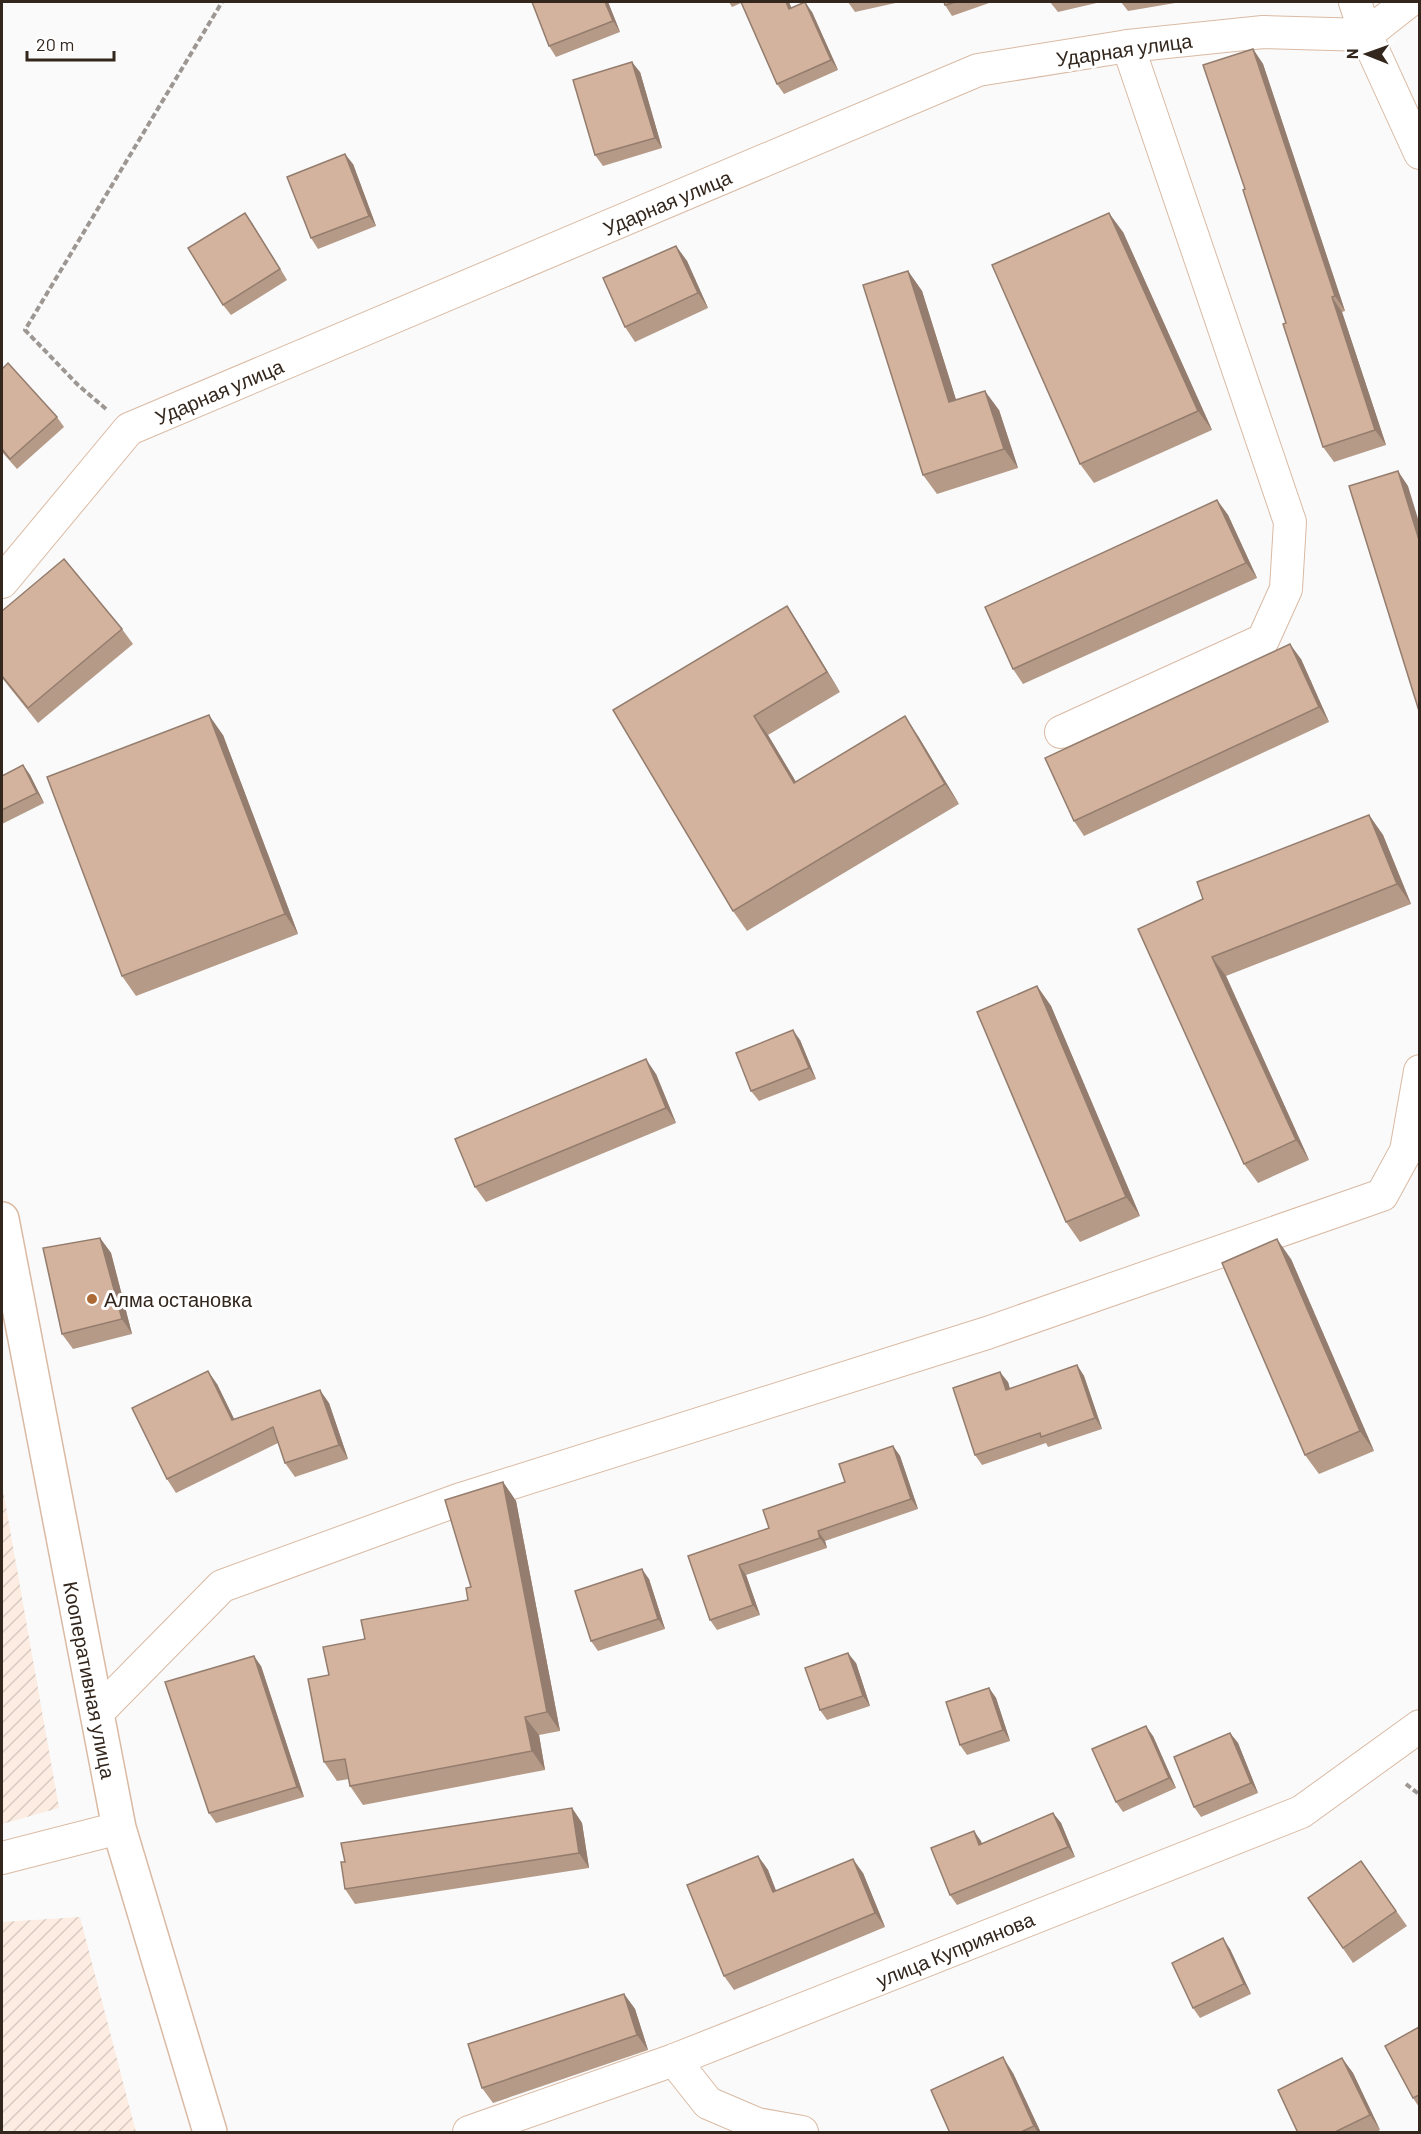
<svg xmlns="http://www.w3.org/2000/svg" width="1421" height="2134" font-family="Barlow,sans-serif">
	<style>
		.industrial { fill: url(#industrial-furrows) }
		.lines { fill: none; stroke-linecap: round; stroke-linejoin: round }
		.minor-casing { stroke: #dabaa3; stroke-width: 34 }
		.major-casing { stroke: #dabaa3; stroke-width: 36 }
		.path { stroke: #9d9793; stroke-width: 4; stroke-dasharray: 6 3; stroke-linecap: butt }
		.minor { stroke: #fff; stroke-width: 32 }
		.major { stroke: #fff; stroke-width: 33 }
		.wall { fill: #b59a87 }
		.shaded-wall { fill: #947d6e }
		.building { fill: #d3b39d; stroke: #947d6e; stroke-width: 1.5 }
		.poi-dot { fill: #ac6a36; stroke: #fff; stroke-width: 2 }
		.labels { text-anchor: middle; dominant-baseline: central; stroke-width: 6; stroke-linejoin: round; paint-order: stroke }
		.street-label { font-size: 20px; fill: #32261d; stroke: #fff }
		.poi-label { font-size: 20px; fill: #32261d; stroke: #fff; text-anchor: start }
	</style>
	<defs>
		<pattern id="industrial-furrows" width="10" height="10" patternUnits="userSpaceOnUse" patternTransform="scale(1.5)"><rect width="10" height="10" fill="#fcece1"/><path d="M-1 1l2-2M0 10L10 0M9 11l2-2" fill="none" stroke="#d8cac1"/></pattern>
	</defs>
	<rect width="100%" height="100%" fill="#fafafa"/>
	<g class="industrial">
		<polygon points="2,1484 59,1808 2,1824"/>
		<polygon points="80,1917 136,2132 2,2132 2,1922"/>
	</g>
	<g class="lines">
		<defs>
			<g id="minor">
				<polyline points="1355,2 1366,35 1420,153"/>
				<polyline points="2,582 129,429 978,70 1128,46 1263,32 1366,35 1408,2"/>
				<polyline points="1061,732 1263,640 1286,589 1290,522 1128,46"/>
				<polyline points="97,1713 222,1586 458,1500 987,1333 1382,1195 1406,1151 1420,1071"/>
				<polyline points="2,1858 119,1828"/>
				<polyline points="674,2060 708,2103 757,2124 802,2132"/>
				<polyline points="469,2132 674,2060 1301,1812 1420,1726"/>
			</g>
			<polyline id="major" points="2,1219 119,1828 210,2132"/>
		</defs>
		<use href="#minor" class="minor-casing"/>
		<use href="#major" class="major-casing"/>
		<g class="path">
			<polyline points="106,409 78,385 25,330 222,2"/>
			<polyline points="1406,1784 1420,1795"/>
		</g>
		<use href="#minor" class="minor"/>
		<use href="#major" class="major"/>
	</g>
	<g class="wall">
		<polygon points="608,2 620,32 556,57 549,46"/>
		<polygon points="729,2 789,2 791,8 812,12 838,70 784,94 777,84 741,3 732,7"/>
		<polygon points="848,2 900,2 855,12"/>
		<polygon points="944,2 992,2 952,16 945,5"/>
		<polygon points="1050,2 1101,2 1058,12"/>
		<polygon points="1121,2 1181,2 1128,11"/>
		<polygon points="1253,49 1263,64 1345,311 1342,312 1386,445 1334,462 1323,447 1245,189"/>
		<polygon points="640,72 662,148 603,166 595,155"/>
		<polygon points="353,164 376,226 318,249 311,238"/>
		<polygon points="252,223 287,280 231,315 223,305"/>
		<polygon points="1123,232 1212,430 1094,483 1080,464"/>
		<polygon points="676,246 687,261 708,308 635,342 625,327"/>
		<polygon points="908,271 922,291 956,400 999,410 1018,468 937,494 923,475"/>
		<polygon points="2,369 57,417 64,427 17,469 2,452"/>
		<polygon points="1217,500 1228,515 1257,578 1023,684 1013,669"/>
		<polygon points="2,611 122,629 133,644 38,723 2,678"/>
		<polygon points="800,626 840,692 768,735 796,782 918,736 959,804 747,931 733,911 613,710"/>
		<polygon points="1301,659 1329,722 1084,836 1074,821"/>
		<polygon points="223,735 298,934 136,996 122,976"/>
		<polygon points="23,765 30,775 44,803 2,824 2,776"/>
		<polygon points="1369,815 1383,835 1411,904 1226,976 1309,1160 1258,1183 1244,1164 1203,899"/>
		<polygon points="1037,986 1051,1006 1140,1216 1080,1242 1066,1222"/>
		<polygon points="800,1040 816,1079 759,1101 751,1091"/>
		<polygon points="656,1074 676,1123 486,1202 475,1187"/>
		<polygon points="100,1238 111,1253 132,1334 73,1349 62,1334"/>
		<polygon points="1291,1259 1374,1451 1319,1474 1305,1455"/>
		<polygon points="1077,1365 1084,1376 1102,1429 1048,1447 1046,1443 982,1465 975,1455 1008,1382 1010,1389"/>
		<polygon points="217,1384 234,1419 329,1403 348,1459 295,1477 285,1463 278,1443 176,1493 167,1479"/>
		<polygon points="893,1446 900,1456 918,1509 825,1541 827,1548 746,1575 760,1615 717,1630 710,1620 688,1556 769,1528 845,1482"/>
		<polygon points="503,1482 516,1501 560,1731 539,1735 545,1770 363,1805 350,1786 349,1779 337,1781 324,1762 329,1675 365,1639 468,1600 471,1587"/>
		<polygon points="649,1579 665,1629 598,1651 591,1641"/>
		<polygon points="856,1663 870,1706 827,1720 820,1710"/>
		<polygon points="261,1666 304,1797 216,1823 209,1813"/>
		<polygon points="989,1688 996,1698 1010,1741 967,1755 960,1745"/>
		<polygon points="1230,1733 1238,1743 1258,1793 1201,1817 1194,1807"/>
		<polygon points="1153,1736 1176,1788 1123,1812 1116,1802"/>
		<polygon points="572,1808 582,1823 589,1868 355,1904 345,1889"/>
		<polygon points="1053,1813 1061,1823 1075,1857 957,1905 950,1895 974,1831 982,1844"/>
		<polygon points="758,1856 768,1870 776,1891 863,1873 885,1927 734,1990 724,1976"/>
		<polygon points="1361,1861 1407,1926 1353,1963 1308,1898"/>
		<polygon points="1230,1949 1251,1994 1200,2018 1193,2008"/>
		<polygon points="624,1994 635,2009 648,2050 493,2103 482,2088"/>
		<polygon points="1419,2027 1419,2107 1413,2098"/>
		<polygon points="1342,2058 1353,2073 1380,2130 1375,2133 1298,2133"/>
		<polygon points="1013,2073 1041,2133 950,2133"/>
	</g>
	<g class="shaded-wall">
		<polygon points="605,2 608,2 620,32 613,21"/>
		<polygon points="786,2 789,2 796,19 789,9"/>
		<polygon points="805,2 812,12 838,70 831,60"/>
		<polygon points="1253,49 1263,64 1345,311 1335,296"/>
		<polygon points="632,62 640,72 662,148 655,138"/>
		<polygon points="345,154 353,164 376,226 369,216"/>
		<polygon points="245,213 252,223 287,280 280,269"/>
		<polygon points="1109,213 1123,232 1212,430 1198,411"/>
		<polygon points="676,246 687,261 708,308 698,293"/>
		<polygon points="908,271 922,291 963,422 949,402"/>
		<polygon points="1332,297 1342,312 1386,445 1375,430"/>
		<polygon points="985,391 999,410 1018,468 1004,449"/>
		<polygon points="1398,471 1408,486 1419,522 1419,540"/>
		<polygon points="1217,500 1228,515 1257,578 1246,563"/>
		<polygon points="787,606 800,626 840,692 827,672"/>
		<polygon points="1290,644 1301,659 1329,722 1319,707"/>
		<polygon points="209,715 223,735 298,934 285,914"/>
		<polygon points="754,716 768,735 808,802 794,783"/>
		<polygon points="905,716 918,736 959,804 945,784"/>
		<polygon points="23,765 30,775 44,803 37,793"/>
		<polygon points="1369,815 1383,835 1411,904 1397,884"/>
		<polygon points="1212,957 1226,976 1309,1160 1296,1140"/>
		<polygon points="1037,986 1051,1006 1140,1216 1126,1197"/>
		<polygon points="793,1030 800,1040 816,1079 809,1068"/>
		<polygon points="646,1059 656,1074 676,1123 666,1108"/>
		<polygon points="100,1238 111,1253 132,1334 122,1319"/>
		<polygon points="1277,1239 1291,1259 1374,1451 1360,1431"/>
		<polygon points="1077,1365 1084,1376 1102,1429 1095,1418"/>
		<polygon points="208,1371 217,1384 241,1433 232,1420"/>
		<polygon points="1000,1372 1008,1382 1013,1400 1006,1390"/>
		<polygon points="320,1390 329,1403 348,1459 339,1445"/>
		<polygon points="893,1446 900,1456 918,1509 911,1499"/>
		<polygon points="503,1482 516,1501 560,1731 547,1712"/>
		<polygon points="818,1531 825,1541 827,1548 820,1538"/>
		<polygon points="739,1565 746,1575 760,1615 753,1605"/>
		<polygon points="642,1569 649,1579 665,1629 658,1619"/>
		<polygon points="848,1653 856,1663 870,1706 863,1696"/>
		<polygon points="254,1656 261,1666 304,1797 297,1787"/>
		<polygon points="989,1688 996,1698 1010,1741 1003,1730"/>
		<polygon points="525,1717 539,1735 545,1770 532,1751"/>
		<polygon points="1146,1726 1153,1736 1176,1788 1169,1778"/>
		<polygon points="1230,1733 1238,1743 1258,1793 1251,1783"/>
		<polygon points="572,1808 582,1823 589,1868 579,1853"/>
		<polygon points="1053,1813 1061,1823 1075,1857 1068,1847"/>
		<polygon points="974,1831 981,1841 987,1856 979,1845"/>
		<polygon points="758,1856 768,1870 782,1906 773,1892"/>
		<polygon points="853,1859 863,1873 885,1927 875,1913"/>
		<polygon points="1223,1938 1230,1949 1251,1994 1244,1984"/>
		<polygon points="624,1994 635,2009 648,2050 637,2035"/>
		<polygon points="1003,2057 1013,2073 1041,2133 1038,2133 1034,2126"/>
		<polygon points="1342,2058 1353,2073 1380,2130 1370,2115"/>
	</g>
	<g class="building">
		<polygon points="532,2 605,2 613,21 549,46"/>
		<polygon points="741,2 786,2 789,9 805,2 831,60 777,84"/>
		<polygon points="944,2 956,2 945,5"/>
		<polygon points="1253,49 1335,296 1332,297 1375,430 1323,447 1283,324 1286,323 1243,190 1245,189 1203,65"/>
		<polygon points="632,62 655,138 595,155 573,80"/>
		<polygon points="345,154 369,216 311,238 287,177"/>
		<polygon points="245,213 280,269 223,305 188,248"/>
		<polygon points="1109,213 1198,411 1080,464 992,265"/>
		<polygon points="676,246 698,293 625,327 603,278"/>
		<polygon points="908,271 949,402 985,391 1004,449 923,475 863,285"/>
		<polygon points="8,363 57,417 10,459 2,449 2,369"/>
		<polygon points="1398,471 1419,540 1419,711 1349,486"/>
		<polygon points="1217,500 1246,563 1013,669 985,607"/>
		<polygon points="64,559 122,629 28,708 2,676 2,611"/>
		<polygon points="787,606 827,672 754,716 794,783 905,716 945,784 733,911 613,710"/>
		<polygon points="1290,644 1319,707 1074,821 1045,758"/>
		<polygon points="209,715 285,914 122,976 47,777"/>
		<polygon points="23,765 37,793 2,810 2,776"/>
		<polygon points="1369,815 1397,884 1212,957 1296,1140 1244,1164 1138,929 1203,899 1197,882"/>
		<polygon points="1037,986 1126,1197 1066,1222 977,1012"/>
		<polygon points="793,1030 809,1068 751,1091 736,1053"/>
		<polygon points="646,1059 666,1108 475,1187 455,1139"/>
		<polygon points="100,1238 122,1319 62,1334 43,1248"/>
		<polygon points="1277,1239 1360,1431 1305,1455 1222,1263"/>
		<polygon points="1077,1365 1095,1418 1041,1437 1040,1433 975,1455 953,1388 1000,1372 1006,1390"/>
		<polygon points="208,1371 232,1420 320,1390 339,1445 285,1463 273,1427 167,1479 132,1408"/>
		<polygon points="893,1446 911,1499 818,1531 820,1538 739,1565 753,1605 710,1620 688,1556 769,1528 763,1510 845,1482 839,1464"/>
		<polygon points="503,1482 547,1712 525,1717 532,1751 350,1786 345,1759 324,1762 308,1679 329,1675 323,1647 365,1639 361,1620 468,1600 466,1588 471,1587 445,1500"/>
		<polygon points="642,1569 658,1619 591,1641 575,1591"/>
		<polygon points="848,1653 863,1696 820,1710 805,1668"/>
		<polygon points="254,1656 297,1787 209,1813 165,1682"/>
		<polygon points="989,1688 1003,1730 960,1745 946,1702"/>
		<polygon points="1146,1726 1169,1778 1116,1802 1092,1749"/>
		<polygon points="1230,1733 1251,1783 1194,1807 1174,1757"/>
		<polygon points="572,1808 579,1853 345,1889 341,1862 345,1862 341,1843"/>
		<polygon points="1053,1813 1068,1847 950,1895 931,1848 974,1831 979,1845"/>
		<polygon points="758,1856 773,1892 853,1859 875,1913 724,1976 687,1885"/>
		<polygon points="1361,1861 1396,1911 1343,1948 1308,1898"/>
		<polygon points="1223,1938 1244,1984 1193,2008 1172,1963"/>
		<polygon points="624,1994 637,2035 482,2088 468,2044"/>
		<polygon points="1419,2027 1419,2095 1413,2098 1385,2046"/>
		<polygon points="1003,2057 1034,2126 1019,2133 950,2133 931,2090"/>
		<polygon points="1342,2058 1370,2115 1333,2133 1298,2133 1278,2090"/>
	</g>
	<circle class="poi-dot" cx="92" cy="1299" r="6"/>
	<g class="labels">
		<g class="street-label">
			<text transform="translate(1124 49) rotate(-8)">Ударная улица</text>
			<text transform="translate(667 202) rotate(-23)">Ударная улица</text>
			<text transform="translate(219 391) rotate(-23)">Ударная улица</text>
			<text transform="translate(90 1680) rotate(79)">Кооперативная улица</text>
			<text transform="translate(955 1949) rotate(-22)">улица Куприянова</text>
		</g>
		<g class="poi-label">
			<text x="104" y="1299">Алма остановка</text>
		</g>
	</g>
	<rect width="1421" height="2134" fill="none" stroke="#32261d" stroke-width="6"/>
	<g transform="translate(1367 54) rotate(271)" stroke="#ffffff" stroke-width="4.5" paint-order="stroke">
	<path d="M0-4.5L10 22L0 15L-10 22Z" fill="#32261d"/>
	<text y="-9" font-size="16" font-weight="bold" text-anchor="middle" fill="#32261d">N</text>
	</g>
	<path d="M27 51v9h87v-9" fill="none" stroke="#32261d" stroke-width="3"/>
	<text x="36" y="51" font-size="18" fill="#32261d" stroke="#ffffff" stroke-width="4.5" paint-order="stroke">20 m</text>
</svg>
